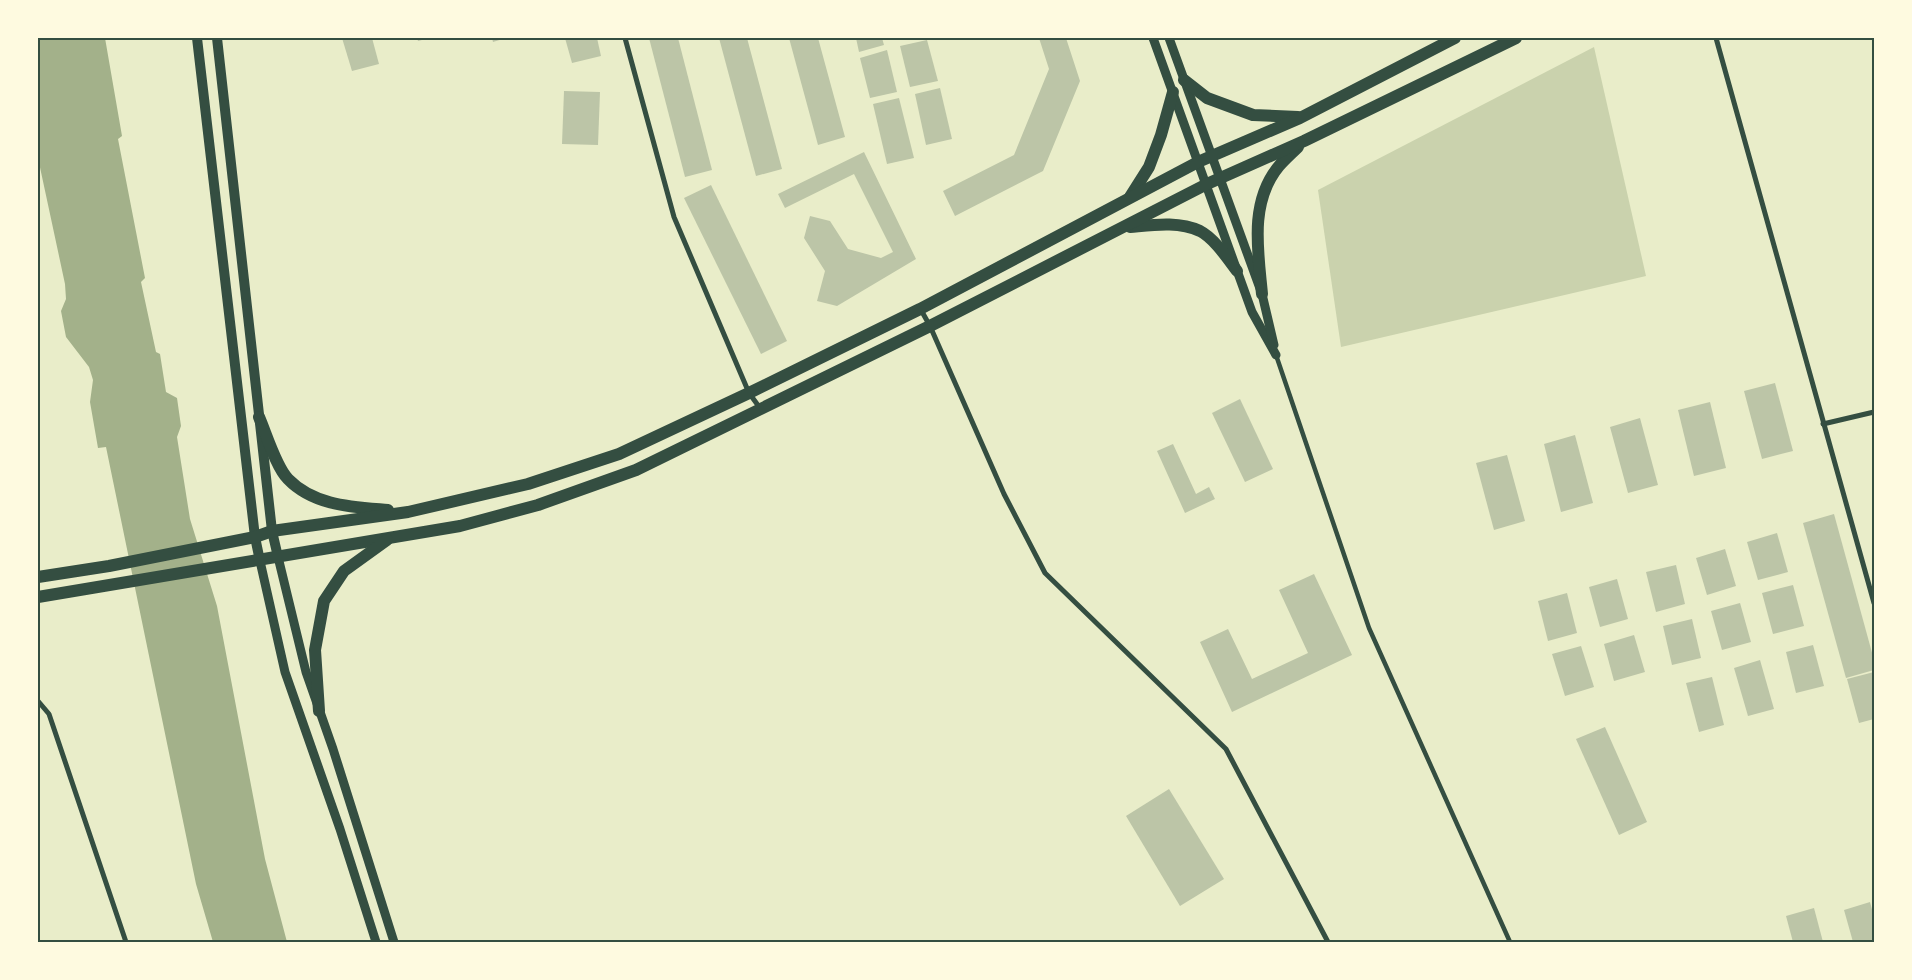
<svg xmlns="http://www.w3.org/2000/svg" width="1912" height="980" font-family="Raleway,sans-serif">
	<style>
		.green { fill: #cad2ad }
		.water { fill: #a3b18a }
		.building { fill: #bcc5a7 }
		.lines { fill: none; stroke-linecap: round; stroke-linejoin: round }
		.pedestrian { stroke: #344e41; stroke-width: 4.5 }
		.minor { stroke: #344e41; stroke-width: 5 }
		.tertiary { stroke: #344e41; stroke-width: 9 }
		.secondary { stroke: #344e41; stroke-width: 10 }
		.primary { stroke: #344e41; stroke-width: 12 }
		.neatline { fill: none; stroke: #344e41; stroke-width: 2 }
	</style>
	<rect width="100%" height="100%" fill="#e9edc9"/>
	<polygon class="green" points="1594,47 1646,276 1341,347 1318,190"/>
	<polygon class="water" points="38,38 105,38 122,136 118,139 145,278 141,282 156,352 160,354 166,392 177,398 181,426 177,437 190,519 217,606 265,859 287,942 213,942 196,884 106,447 98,448 90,402 93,380 89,367 66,337 61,311 66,299 65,284 38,158"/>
	<g class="building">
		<polygon points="342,38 372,38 379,64 352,71"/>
		<polygon points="417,38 430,38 418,41"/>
		<polygon points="492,38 506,38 493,42"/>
		<polygon points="565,38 597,38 601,56 572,63"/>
		<polygon points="649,38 678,38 712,170 685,177"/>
		<polygon points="719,38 747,38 782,169 756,176"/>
		<polygon points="789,38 818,38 845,137 818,145"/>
		<polygon points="856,38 882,38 884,45 859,52"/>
		<polygon points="1039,38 1066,38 1080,81 1043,171 955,216 943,191 1014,155 1049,69"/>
		<polygon points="927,40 938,81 910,87 900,46"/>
		<polygon points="887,50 897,92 870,98 860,58"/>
		<polygon points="940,88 952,139 926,145 915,94"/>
		<polygon points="564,91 600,92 598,145 562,144"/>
		<polygon points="899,98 914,158 887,164 873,104"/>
		<polygon points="864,152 916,259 837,306 817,301 825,271 804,238 810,216 830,221 848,249 881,258 893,252 854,174 785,208 778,194"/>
		<polygon points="711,185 787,341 761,354 684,198"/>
		<polygon points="1775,383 1793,451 1762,459 1744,391"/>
		<polygon points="1240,399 1273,469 1245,482 1212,413"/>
		<polygon points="1710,402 1726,468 1694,476 1678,410"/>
		<polygon points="1640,418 1658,485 1628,493 1610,427"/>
		<polygon points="1575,435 1593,503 1561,512 1544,444"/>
		<polygon points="1173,444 1196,494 1209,487 1215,499 1185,513 1157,451"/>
		<polygon points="1507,455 1525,521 1494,530 1476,463"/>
		<polygon points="1834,514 1874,660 1874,670 1846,678 1803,523"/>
		<polygon points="1777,533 1788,572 1758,580 1747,542"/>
		<polygon points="1725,549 1736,586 1707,595 1696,558"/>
		<polygon points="1676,565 1685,604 1656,612 1646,572"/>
		<polygon points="1314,574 1352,655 1232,712 1200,642 1228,629 1252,679 1308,653 1279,590"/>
		<polygon points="1617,579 1628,619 1600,627 1589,587"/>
		<polygon points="1793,585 1804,626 1773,634 1762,593"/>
		<polygon points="1567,593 1577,633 1548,641 1538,601"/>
		<polygon points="1740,603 1751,642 1722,650 1711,611"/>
		<polygon points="1692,619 1701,658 1672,665 1663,626"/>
		<polygon points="1634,635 1645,672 1614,681 1604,644"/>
		<polygon points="1813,645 1824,686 1796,693 1786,652"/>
		<polygon points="1581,646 1594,687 1565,696 1552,654"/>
		<polygon points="1760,660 1774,709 1748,716 1734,668"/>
		<polygon points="1874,672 1874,719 1859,723 1847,679"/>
		<polygon points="1712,677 1724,725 1699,732 1686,683"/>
		<polygon points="1605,727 1647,822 1619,835 1576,739"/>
		<polygon points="1169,789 1224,879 1180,906 1126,816"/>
		<polygon points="1870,902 1874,917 1874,942 1853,942 1844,910"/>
		<polygon points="1814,908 1823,942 1793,942 1786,916"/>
	</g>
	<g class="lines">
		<polyline class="pedestrian" points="1276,355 1369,628 1510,942"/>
		<g class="minor">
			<polyline points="625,38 674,217 749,393 760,408"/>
			<polyline points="1716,38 1874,603"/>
			<polyline points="921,310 930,326 1004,494 1045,573 1226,749 1328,942"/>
			<polyline points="1823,424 1874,412"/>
			<polyline points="38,701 49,714 126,942"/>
		</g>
		<g class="tertiary">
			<polyline points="1153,38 1252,312 1276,355"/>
			<polyline points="1169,38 1262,294 1274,345"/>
			<polyline points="278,557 306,672 333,749 394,942"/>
			<polyline points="260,561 285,672 340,829 376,942"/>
		</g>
		<g class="secondary">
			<polyline points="197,38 255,537 260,561"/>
			<polyline points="217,38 272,531 278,557"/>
		</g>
		<g class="primary">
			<polyline points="1184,80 1207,98 1253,115 1298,117"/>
			<polyline points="1130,197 1149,167 1161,135 1173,92"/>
			<path d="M1130,227C1153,225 1178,221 1200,231C1214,238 1228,259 1237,271"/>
			<path d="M1262,294C1258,251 1249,202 1279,166C1285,159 1292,153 1298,147"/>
			<path d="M259,417C266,433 276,467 288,479C314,506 353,507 388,510"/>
			<polyline points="38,577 109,566 255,537 272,531 408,512 528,484 619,454 749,393 920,309 1198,162 1300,118 1455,38"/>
			<polyline points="38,597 460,526 538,505 636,470 930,326 1207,184 1304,141 1516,38"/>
			<polyline points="319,711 315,650 324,601 344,571 387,540"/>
		</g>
	</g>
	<rect width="1912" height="980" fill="none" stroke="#fefae0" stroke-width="78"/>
	<rect x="39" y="39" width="1834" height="902" class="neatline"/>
</svg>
